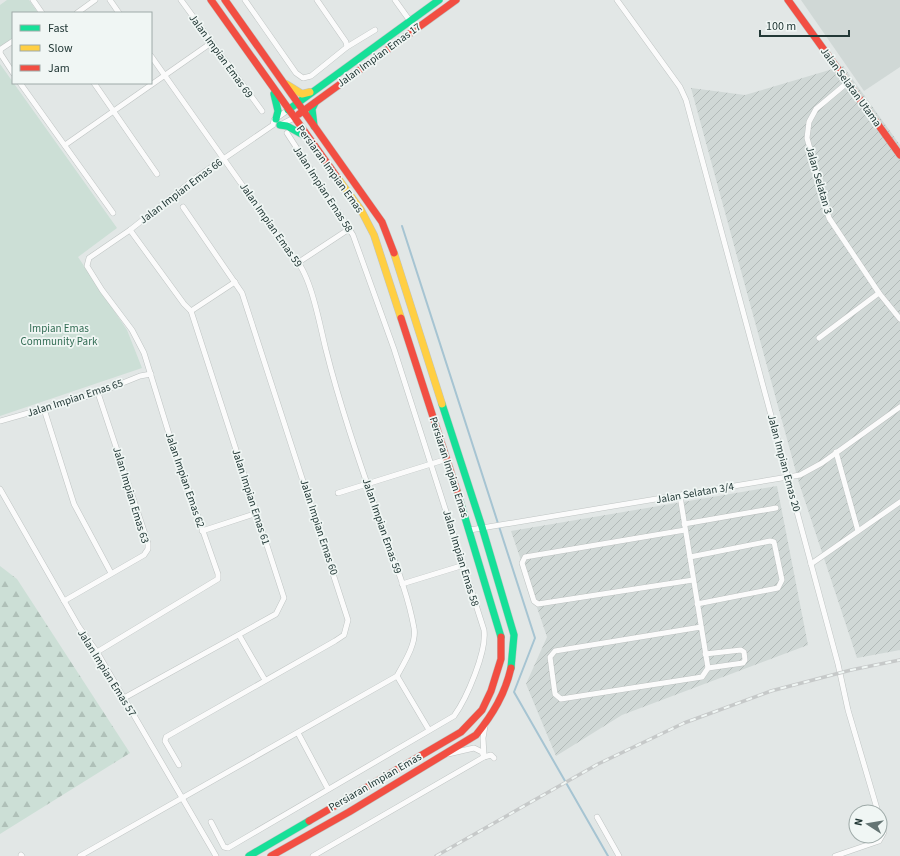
<svg xmlns="http://www.w3.org/2000/svg" width="900" height="856" font-family="'Source Sans 3',sans-serif">
	<style>
		.built { fill: #d0d8d6 }
		.industrial { fill: url(#industrial-furrows) }
		.green { fill: #ccdfd6 }
		.forest { fill: url(#forest-firs) }
		.lines { fill: none; stroke-linecap: round; stroke-linejoin: round }
		.stream { stroke: #a6c4d2; stroke-width: 2 }
		.street-casing { stroke: #bfc4c3; stroke-width: 6 }
		.fast-casing { stroke: #bec5c3; stroke-width: 8 }
		.slow-casing { stroke: #bec5c3; stroke-width: 8 }
		.jam-casing { stroke: #bec5c3; stroke-width: 8 }
		.street { stroke: #fbfbfb; stroke-width: 5 }
		.fast { stroke: #16e098; stroke-width: 7 }
		.slow { stroke: #ffcf43; stroke-width: 7 }
		.jam { stroke: #f24e42; stroke-width: 7 }
		.rail-casing { stroke: #c6c9c9; stroke-width: 3.5 }
		.rail { stroke: #f0f6f4; stroke-width: 2; stroke-dasharray: 6; stroke-linecap: butt }
		.labels { text-anchor: middle; dominant-baseline: central; stroke-width: 3.5; stroke-linejoin: round; paint-order: stroke }
		.street-label { font-size: 11px; fill: #223836; stroke: #f0f6f4 }
		.park-label { font-size: 11px; fill: #306b52; stroke: #f0f6f4 }
	</style>
	<defs>
		<pattern id="industrial-furrows" width="10" height="10" patternUnits="userSpaceOnUse"><rect width="10" height="10" fill="#d0d8d6"/><path d="M-1 1l2-2M0 10L10 0M9 11l2-2" fill="none" stroke="#b2bab8"/></pattern>
		<pattern id="forest-firs" width="22" height="20" patternUnits="userSpaceOnUse"><rect width="22" height="20" fill="#ccdfd6"/><path d="M5 1l3.5 6h-7zM16 11l3.5 6h-7z" fill="#afc0b8"/></pattern>
	</defs>
	<rect width="100%" height="100%" fill="#e2e7e6"/>
	<polygon class="built" points="801,0 900,0 900,67 864,91"/>
	<g class="industrial">
		<polygon points="843,66 900,145 900,650 857,658 799,483 691,88 745,95"/>
		<polygon points="777,486 808,645 622,715 556,756 526,684 547,637 511,531"/>
	</g>
	<g class="green">
		<polygon points="7,0 29,0 38,13 13,13 13,39 0,48 0,5"/>
		<polygon points="0,64 117,228 78,257 127,330 142,368 0,416"/>
	</g>
	<polygon class="forest" points="0,566 17,579 130,753 0,834"/>
	<g class="lines">
		<polyline class="stream" points="402,226 535,638 514,692 608,856"/>
		<defs>
			<g id="street">
				<polyline points="33,0 42,13"/>
				<polyline points="110,0 119,13"/>
				<polyline points="181,0 262,111"/>
				<polyline points="245,0 296,73 303,78 311,76 347,47 346,42 317,0"/>
				<polyline points="395,0 415,28"/>
				<polyline points="617,0 680,87 686,100 838,664 848,710 878,812"/>
				<polyline points="77,13 95,0"/>
				<polyline points="347,47 375,30"/>
				<polyline points="0,52 1,49 13,41"/>
				<polyline points="0,53 13,73"/>
				<polyline points="20,83 113,213"/>
				<polyline points="94,83 157,174"/>
				<polyline points="847,83 816,109 809,122 807,138 829,218 879,293 900,319"/>
				<polyline points="280,125 294,118"/>
				<polyline points="65,145 211,43"/>
				<polyline points="299,262 346,231 350,231"/>
				<polyline points="191,311 235,282"/>
				<polyline points="819,338 879,293"/>
				<polyline points="44,409 74,504 111,573"/>
				<polyline points="0,421 98,393 140,376 151,374"/>
				<polyline points="836,452 858,531"/>
				<polyline points="0,489 79,627 97,652 216,856"/>
				<polyline points="338,493 447,459"/>
				<polyline points="680,496 708,668 702,677 561,699 555,694 550,657 555,651 701,627"/>
				<polyline points="684,524 776,508"/>
				<polyline points="470,530 800,475 822,463 900,407"/>
				<polyline points="685,530 525,557 522,563 534,601 538,604 693,580"/>
				<polyline points="202,531 257,513"/>
				<polyline points="690,557 770,541 774,542 782,580 778,588 697,604"/>
				<polyline points="811,564 900,502"/>
				<polyline points="402,584 464,565"/>
				<polyline points="64,601 144,555 148,549 148,543 98,393"/>
				<polyline points="239,635 265,680"/>
				<polyline points="97,652 213,582 218,579 218,574 169,434 144,353 132,330 102,290 87,266 89,258 130,230 197,177 273,125 274,120 288,110"/>
				<polyline points="705,654 741,650 744,652 745,660 743,663 708,668"/>
				<polyline points="397,676 429,730"/>
				<polyline points="124,698 276,614 284,598 191,311 184,304 130,230"/>
				<polyline points="298,733 328,789"/>
				<polyline points="448,754 474,748 482,752 484,757"/>
				<polyline points="484,756 483,738 485,726"/>
				<polyline points="179,765 165,741 166,737 335,641 344,635 348,620 242,293 183,207"/>
				<polyline points="597,817 619,856"/>
				<path d="M211,822L224,847L228,848L454,716C467,698 487,651 484,630L394,349L353,235L287,133"/>
				<polyline points="21,855 22,856"/>
				<path d="M80,856L397,676C404,663 417,643 414,628C408,594 394,560 382,527C362,469 341,410 326,350C320,327 311,272 293,257L151,56"/>
				<polyline points="313,856 484,757 491,755 494,758"/>
				<polyline points="835,856 879,841 884,832 880,818"/>
			</g>
			<g id="fast">
				<polyline points="274,94 278,111 276,119"/>
				<polyline points="288,110 439,0"/>
				<polyline points="280,125 287,126 305,136"/>
				<polyline points="314,126 312,109 315,103"/>
				<polyline points="442,404 482,527 514,635 511,668"/>
				<polyline points="457,491 501,637"/>
				<polyline points="249,856 309,821"/>
			</g>
			<g id="slow">
				<polyline points="286,84 302,94 310,92"/>
				<polyline points="337,177 361,210 374,235 401,318"/>
				<polyline points="394,253 442,404"/>
			</g>
			<g id="jam">
				<polyline points="211,0 337,177"/>
				<polyline points="225,0 382,222 394,253"/>
				<polyline points="788,0 900,155"/>
				<polyline points="299,114 456,0"/>
				<polyline points="401,318 457,491"/>
				<polyline points="309,821 461,732 482,710 491,691 501,659 501,637"/>
				<path d="M271,856L349,812L476,735C493,714 505,694 511,668"/>
			</g>
		</defs>
		<use href="#street" class="street-casing"/>
		<use href="#fast" class="fast-casing"/>
		<use href="#slow" class="slow-casing"/>
		<use href="#jam" class="jam-casing"/>
		<use href="#street" class="street"/>
		<use href="#fast" class="fast"/>
		<use href="#slow" class="slow"/>
		<use href="#jam" class="jam"/>
		<defs>
			<polyline id="rail" points="436,856 598,764 684,723 771,691 851,670 900,660"/>
		</defs>
		<use href="#rail" class="rail-casing"/>
		<use href="#rail" class="rail"/>
	</g>
	<g class="labels">
		<g class="street-label">
			<text transform="translate(379 55) rotate(-36)">Jalan Impian Emas 17</text>
			<text transform="translate(221 56) rotate(54)">Jalan Impian Emas 69</text>
			<text transform="translate(851 87) rotate(54)">Jalan Selatan Utama</text>
			<text transform="translate(330 169) rotate(54)">Persiaran Impian Emas</text>
			<text transform="translate(819 180) rotate(74)">Jalan Selatan 3</text>
			<text transform="translate(323 189) rotate(57)">Jalan Impian Emas 58</text>
			<text transform="translate(181 191) rotate(-37)">Jalan Impian Emas 66</text>
			<text transform="translate(271 225) rotate(55)">Jalan Impian Emas 59</text>
			<text transform="translate(75 398) rotate(-18)">Jalan Impian Emas 65</text>
			<text transform="translate(784 463) rotate(75)">Jalan Impian Emas 20</text>
			<text transform="translate(449 467) rotate(72)">Persiaran Impian Emas</text>
			<text transform="translate(185 480) rotate(71)">Jalan Impian Emas 62</text>
			<text transform="translate(695 493) rotate(-10)">Jalan Selatan 3/4</text>
			<text transform="translate(131 495) rotate(73)">Jalan Impian Emas 63</text>
			<text transform="translate(251 497) rotate(72)">Jalan Impian Emas 61</text>
			<text transform="translate(382 526) rotate(71)">Jalan Impian Emas 59</text>
			<text transform="translate(319 527) rotate(72)">Jalan Impian Emas 60</text>
			<text transform="translate(461 558) rotate(73)">Jalan Impian Emas 58</text>
			<text transform="translate(107 673) rotate(58)">Jalan Impian Emas 57</text>
			<text transform="translate(375 782) rotate(-30)">Persiaran Impian Emas</text>
		</g>
		<g class="park-label">
			<text x="59" y="328">Impian Emas<tspan x="59" dy="13">Community Park</tspan></text>
		</g>
	</g>
	<rect x="12" y="12" width="140" height="72" fill="#f0f6f4" stroke="#9eaaa8"/>
	<rect x="20" y="25" width="20" height="6" fill="#16e098" stroke="#9eaaa8"/>
	<text x="48" y="32" font-size="12" fill="#223836">Fast</text>
	<rect x="20" y="45" width="20" height="6" fill="#ffcf43" stroke="#9eaaa8"/>
	<text x="48" y="52" font-size="12" fill="#223836">Slow</text>
	<rect x="20" y="65" width="20" height="6" fill="#f24e42" stroke="#9eaaa8"/>
	<text x="48" y="72" font-size="12" fill="#223836">Jam</text>
	<g transform="translate(868 824) rotate(282)"><circle r="19" fill="#f0f6f4" stroke="#9eaaa8"/>
	<path d="M0-3L7 15L0 10L-7 15Z" fill="#657574"/>
	<text y="-6" font-size="11" font-weight="bold" text-anchor="middle" fill="#223836">N</text>
	</g>
	<path d="M760 30v6h89v-6" fill="none" stroke="#223836" stroke-width="2"/>
	<text x="766" y="30" font-size="12" fill="#223836" stroke="#f0f6f4" stroke-width="3" paint-order="stroke">100 m</text>
</svg>
